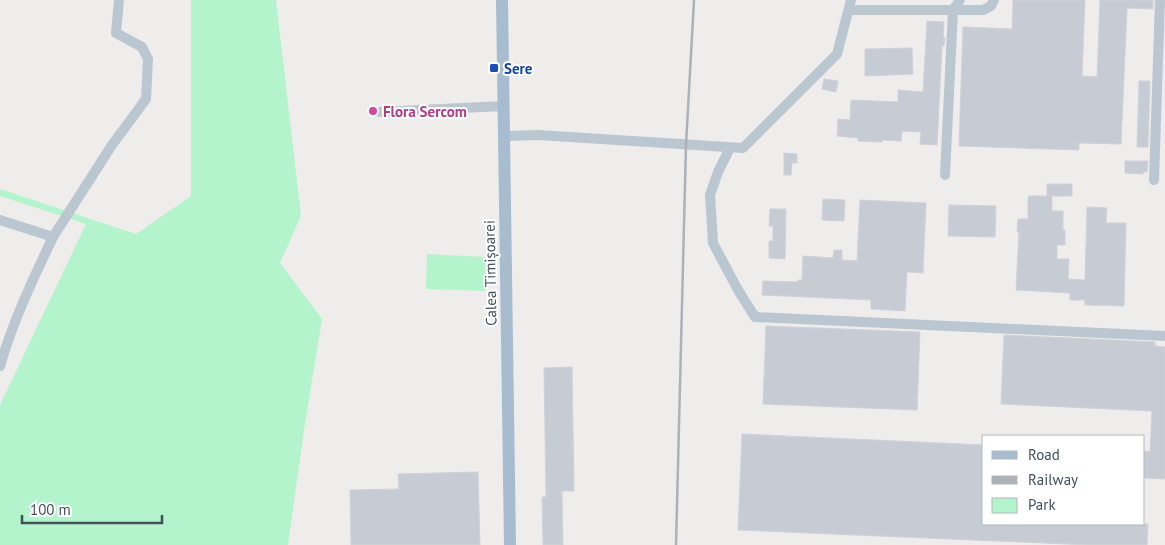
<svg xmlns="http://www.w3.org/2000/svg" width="1165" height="545" font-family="'PT Sans',sans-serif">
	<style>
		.green { fill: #b3f4cc }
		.building { fill: #c7cbd3; stroke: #cfd2d9 }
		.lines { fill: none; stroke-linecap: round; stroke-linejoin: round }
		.minor { stroke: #bac7d1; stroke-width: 10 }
		.major { stroke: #a8bccf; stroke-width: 12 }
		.rail { stroke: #adb1b8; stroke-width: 2.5 }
		.transit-dot { fill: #1a4fb4; stroke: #fff; stroke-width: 2 }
		.hotel-dot { fill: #d1479c; stroke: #fff; stroke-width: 2 }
		.labels { text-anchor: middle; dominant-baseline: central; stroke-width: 4; stroke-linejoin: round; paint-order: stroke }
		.transit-label { font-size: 15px; font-weight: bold; fill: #164399; stroke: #fff; text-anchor: start }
		.hotel-label { font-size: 15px; font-weight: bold; fill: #b23c85; stroke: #fff; text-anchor: start }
		.street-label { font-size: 15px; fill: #42505c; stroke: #fff }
	</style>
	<rect width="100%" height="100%" fill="#efecec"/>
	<g class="green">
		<polygon points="191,0 276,0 301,216 280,263 322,319 304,430 288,545 0,545 0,405 86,224 0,196 0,189 136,234 191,196"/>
		<polygon points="427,254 486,257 485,291 426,289"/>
	</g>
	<g class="building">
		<polygon points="1013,0 1085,0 1082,76 1097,77 1100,0 1153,0 1153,9 1127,8 1121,144 1079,143 1079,150 959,146 963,27 1012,29"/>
		<polygon points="927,21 944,22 943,37 945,38 944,46 942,46 937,145 920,144 921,132 902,131 901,141 882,140 882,142 858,141 858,138 837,136 838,119 850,120 851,100 898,102 898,90 923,92"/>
		<polygon points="912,48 913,74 865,76 865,49"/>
		<polygon points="824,79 838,81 836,92 822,89"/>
		<polygon points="1139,81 1150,81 1148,147 1137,147"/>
		<polygon points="784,153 797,154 797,163 792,163 791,175 784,175"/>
		<polygon points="1125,161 1148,161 1147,172 1143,172 1143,174 1125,173"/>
		<rect x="1047" y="184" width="25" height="12"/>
		<polygon points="1028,196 1052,196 1052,211 1063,211 1063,230 1065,230 1065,245 1057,245 1057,259 1069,259 1068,279 1085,280 1087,207 1107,208 1106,223 1126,223 1124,306 1085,305 1085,300 1070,300 1070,293 1016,290 1019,232 1017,232 1018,219 1028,219"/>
		<polygon points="823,199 845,200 844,221 822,220"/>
		<polygon points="860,200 926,203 923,273 907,272 905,311 871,309 871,300 762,295 763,281 798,282 798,280 802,280 803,256 833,258 834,250 842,250 842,260 857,261"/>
		<polygon points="949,205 996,206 995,237 948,236"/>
		<polygon points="770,209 786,209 785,259 769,258 769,241 773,241 773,226 769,226"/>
		<polygon points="766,326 920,332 917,410 763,404"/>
		<polygon points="1004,335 1155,342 1155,346 1165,347 1165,479 1144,478 1144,451 1150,452 1152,411 1001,404"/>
		<polygon points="572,367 574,491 562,491 563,545 543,545 542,497 546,497 544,368"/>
		<polygon points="742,434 984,445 984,524 1148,524 1147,545 1090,545 738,530"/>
		<polygon points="478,472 480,545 351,545 350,490 399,489 398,474"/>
	</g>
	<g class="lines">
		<g class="minor">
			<polyline points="849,10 983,10 991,6 994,0"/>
			<polyline points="380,112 503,106"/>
			<polyline points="504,136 538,135 743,148 837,54 851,0"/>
			<polyline points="730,148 718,172 710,195 713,243 738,290 755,317 1165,336"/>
			<polyline points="945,175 953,10 960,0"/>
			<polyline points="1154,180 1160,0"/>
			<polyline points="0,220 53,237 112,145 146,99 148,59 142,47 116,33 119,0"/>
			<path d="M0,366C13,321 33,279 53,237"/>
		</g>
		<polyline class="major" points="502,0 510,545"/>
		<polyline class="rail" points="676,545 686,145 694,0"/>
	</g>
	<rect class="transit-dot" x="489" y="63" width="10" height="10" rx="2.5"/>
	<circle class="hotel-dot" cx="373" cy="111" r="5"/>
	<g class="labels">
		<g class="transit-label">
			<text x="504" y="68">Sere</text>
		</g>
		<g class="hotel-label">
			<text x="383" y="111">Flora Sercom</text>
		</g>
		<g class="street-label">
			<text transform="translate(490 273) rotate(-91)">Calea Timișoarei</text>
		</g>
	</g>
	<rect x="982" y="435" width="162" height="90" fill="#ffffff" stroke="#b3b9be"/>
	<rect x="992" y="451" width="25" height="8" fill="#a8bccf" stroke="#b3b9be"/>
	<text x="1028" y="460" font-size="15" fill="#42505c">Road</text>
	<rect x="992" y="476" width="25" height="8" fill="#adb1b8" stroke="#b3b9be"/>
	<text x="1028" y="485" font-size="15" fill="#42505c">Railway</text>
	<rect x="992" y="498" width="25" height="15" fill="#b3f4cc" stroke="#b3b9be"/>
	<text x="1028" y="510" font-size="15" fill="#42505c">Park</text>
	<path d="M22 515v8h140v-8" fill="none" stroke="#42505c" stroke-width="2.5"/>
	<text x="30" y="515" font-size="15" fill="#42505c" stroke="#ffffff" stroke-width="4" paint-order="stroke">100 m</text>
</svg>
